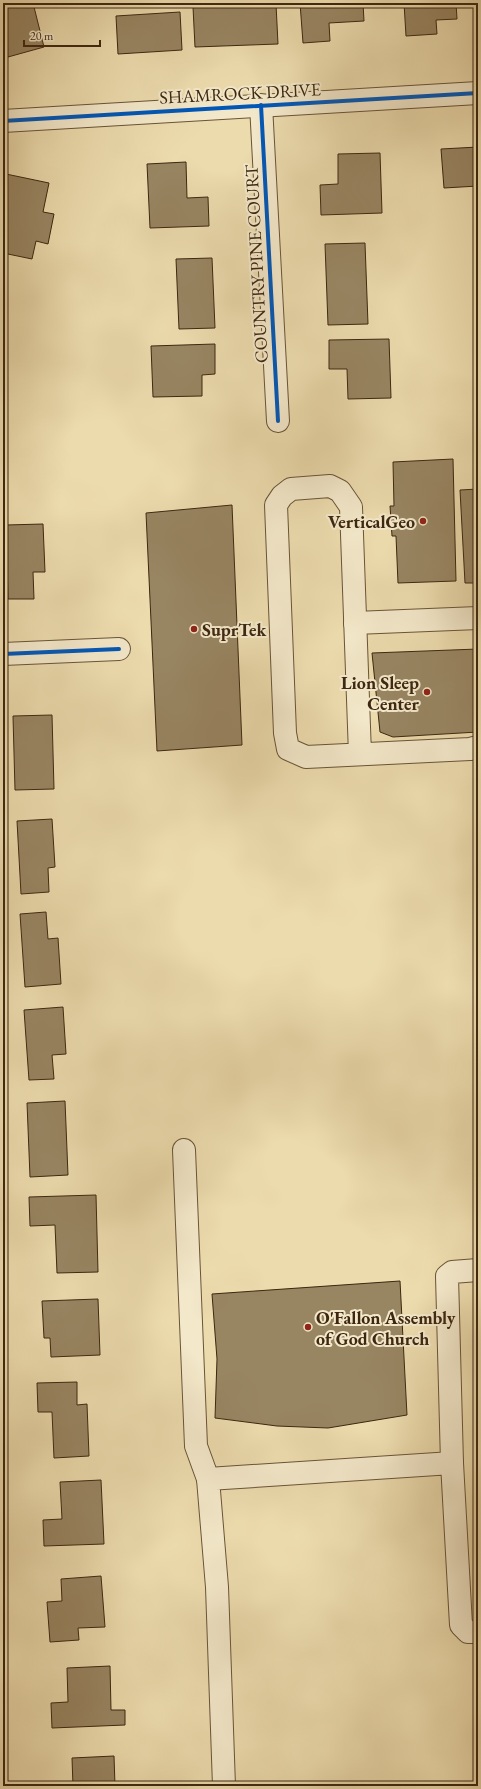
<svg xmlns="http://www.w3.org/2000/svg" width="481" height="1789" font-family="'EB Garamond',serif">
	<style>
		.building { fill: #988562; stroke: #3d2710 }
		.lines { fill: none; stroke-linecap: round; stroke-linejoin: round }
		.minor-casing { stroke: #695437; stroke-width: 24 }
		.minor { stroke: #f3e8ca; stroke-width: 22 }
		.cycleway-casing { stroke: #f3e8ca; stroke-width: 6 }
		.cycleway { stroke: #0057b8; stroke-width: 4 }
		.poi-dot { fill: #8f2418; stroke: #f3e8ca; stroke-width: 1.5 }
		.labels { text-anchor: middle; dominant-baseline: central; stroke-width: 4; stroke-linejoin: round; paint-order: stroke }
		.street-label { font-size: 18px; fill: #3d2710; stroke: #f3e8ca }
		.poi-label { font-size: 18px; font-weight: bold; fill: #3d2710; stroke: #f3e8ca; text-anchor: end }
	</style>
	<rect width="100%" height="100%" fill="#ecdbad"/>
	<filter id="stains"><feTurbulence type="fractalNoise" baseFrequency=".005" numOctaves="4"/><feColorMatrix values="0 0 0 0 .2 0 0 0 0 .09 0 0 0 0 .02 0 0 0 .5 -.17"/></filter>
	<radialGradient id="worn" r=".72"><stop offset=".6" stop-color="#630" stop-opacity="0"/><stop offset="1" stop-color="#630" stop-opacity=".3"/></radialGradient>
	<g class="building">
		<polygon points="3,3 33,3 44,47 8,57 3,38"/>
		<polygon points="300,3 363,3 364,21 329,23 330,41 303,43"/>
		<polygon points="404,3 456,3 457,19 436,20 437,34 406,36"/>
		<polygon points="276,4 278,44 195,47 193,7"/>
		<polygon points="180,12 182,50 118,54 116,16"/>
		<polygon points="478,147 478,186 444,188 441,149"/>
		<polygon points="380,153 382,213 321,215 320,185 338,184 338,154"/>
		<polygon points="186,162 187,198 208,197 209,226 150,228 147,164"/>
		<polygon points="6,174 49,183 43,212 54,214 48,244 36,241 32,259 3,253 3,188"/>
		<polygon points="365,243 368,324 328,325 325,244"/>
		<polygon points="212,258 215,328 179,329 176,259"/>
		<polygon points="389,339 391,398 348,399 347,369 329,369 329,340"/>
		<polygon points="215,344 215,374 202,375 202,396 153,397 151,346"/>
		<polygon points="453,459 456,581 398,583 396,536 392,536 390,506 394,506 393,462"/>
		<polygon points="478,489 478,583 465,583 460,490"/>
		<polygon points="232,505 242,745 157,751 146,513"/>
		<polygon points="43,524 45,572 33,572 34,599 8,599 6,525"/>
		<polygon points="478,649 478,732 393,737 380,732 372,653"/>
		<polygon points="52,715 54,789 15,790 13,716"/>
		<polygon points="52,819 55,867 48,868 49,892 21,894 17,821"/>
		<polygon points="46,912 48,939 58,938 61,984 25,987 20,914"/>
		<polygon points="63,1007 66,1054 52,1055 54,1079 29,1080 24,1010"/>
		<polygon points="65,1101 68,1175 30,1177 27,1103"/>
		<polygon points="96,1195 98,1272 57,1273 55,1225 30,1226 29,1197"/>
		<polygon points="400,1281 407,1415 328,1428 277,1426 215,1418 217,1359 212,1294"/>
		<polygon points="98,1299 100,1355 51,1357 50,1338 44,1338 42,1301"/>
		<polygon points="77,1382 77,1405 87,1404 89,1456 54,1458 52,1412 38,1412 37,1383"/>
		<polygon points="101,1480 104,1544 44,1546 43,1520 62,1519 60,1482"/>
		<polygon points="101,1576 105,1627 78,1628 79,1640 50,1642 47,1602 62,1601 61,1579"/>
		<polygon points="110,1666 111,1710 125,1710 125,1725 52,1728 51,1703 68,1702 67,1668"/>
		<polygon points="114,1756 115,1786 73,1786 72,1758"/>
	</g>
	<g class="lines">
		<defs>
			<g id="minor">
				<polyline points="261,105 278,421"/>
				<polyline points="3,121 478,93"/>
				<polyline points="355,623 478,618"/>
				<polyline points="3,654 119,649"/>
				<polyline points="360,754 351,507 340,491 330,486 291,489 282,496 276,505 285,733 288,749 306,757 470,749 478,747"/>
				<polyline points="184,1150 196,1446 208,1479"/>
				<polyline points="452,1463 447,1276 452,1272 478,1270"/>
				<polyline points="224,1786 217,1587 208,1479 452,1463 461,1625 468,1632 478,1632"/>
			</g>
		</defs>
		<use href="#minor" class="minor-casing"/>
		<use href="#minor" class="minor"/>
		<defs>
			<g id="cycleway">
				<polyline points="261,105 278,421"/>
				<polyline points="3,121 478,93"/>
				<polyline points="3,654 119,649"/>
			</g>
		</defs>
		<use href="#cycleway" class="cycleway-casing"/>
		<use href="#cycleway" class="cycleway"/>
	</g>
	<g class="poi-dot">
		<circle cx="423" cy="521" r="4"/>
		<circle cx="194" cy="629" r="4"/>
		<circle cx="427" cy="692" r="4"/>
		<circle cx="308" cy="1327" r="4"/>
	</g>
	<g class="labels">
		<g class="street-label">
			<text transform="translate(240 93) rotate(-3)">SHAMROCK DRIVE</text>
			<text transform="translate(256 264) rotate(-93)">COUNTRY PINE COURT</text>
		</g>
		<g class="poi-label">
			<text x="415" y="521">VerticalGeo</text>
			<text x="202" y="629" text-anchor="start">SuprTek</text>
			<text x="419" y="682">Lion Sleep<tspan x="419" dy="21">Center</tspan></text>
			<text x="316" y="1317" text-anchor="start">O'Fallon Assembly<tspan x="316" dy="21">of God Church</tspan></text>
		</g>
	</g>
	<rect width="481" height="1789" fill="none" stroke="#ecdbad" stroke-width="16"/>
	<rect x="4" y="4" width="473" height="1781" fill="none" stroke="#3d2710" stroke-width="2"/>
	<rect x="8" y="8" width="465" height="1773" fill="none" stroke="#3d2710"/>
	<path d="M24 40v6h76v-6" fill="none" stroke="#3d2710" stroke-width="2"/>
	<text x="30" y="40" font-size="12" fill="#3d2710" stroke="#f3e8ca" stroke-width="3" paint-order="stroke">20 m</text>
	<rect width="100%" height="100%" filter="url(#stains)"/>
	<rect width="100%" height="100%" fill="url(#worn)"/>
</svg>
